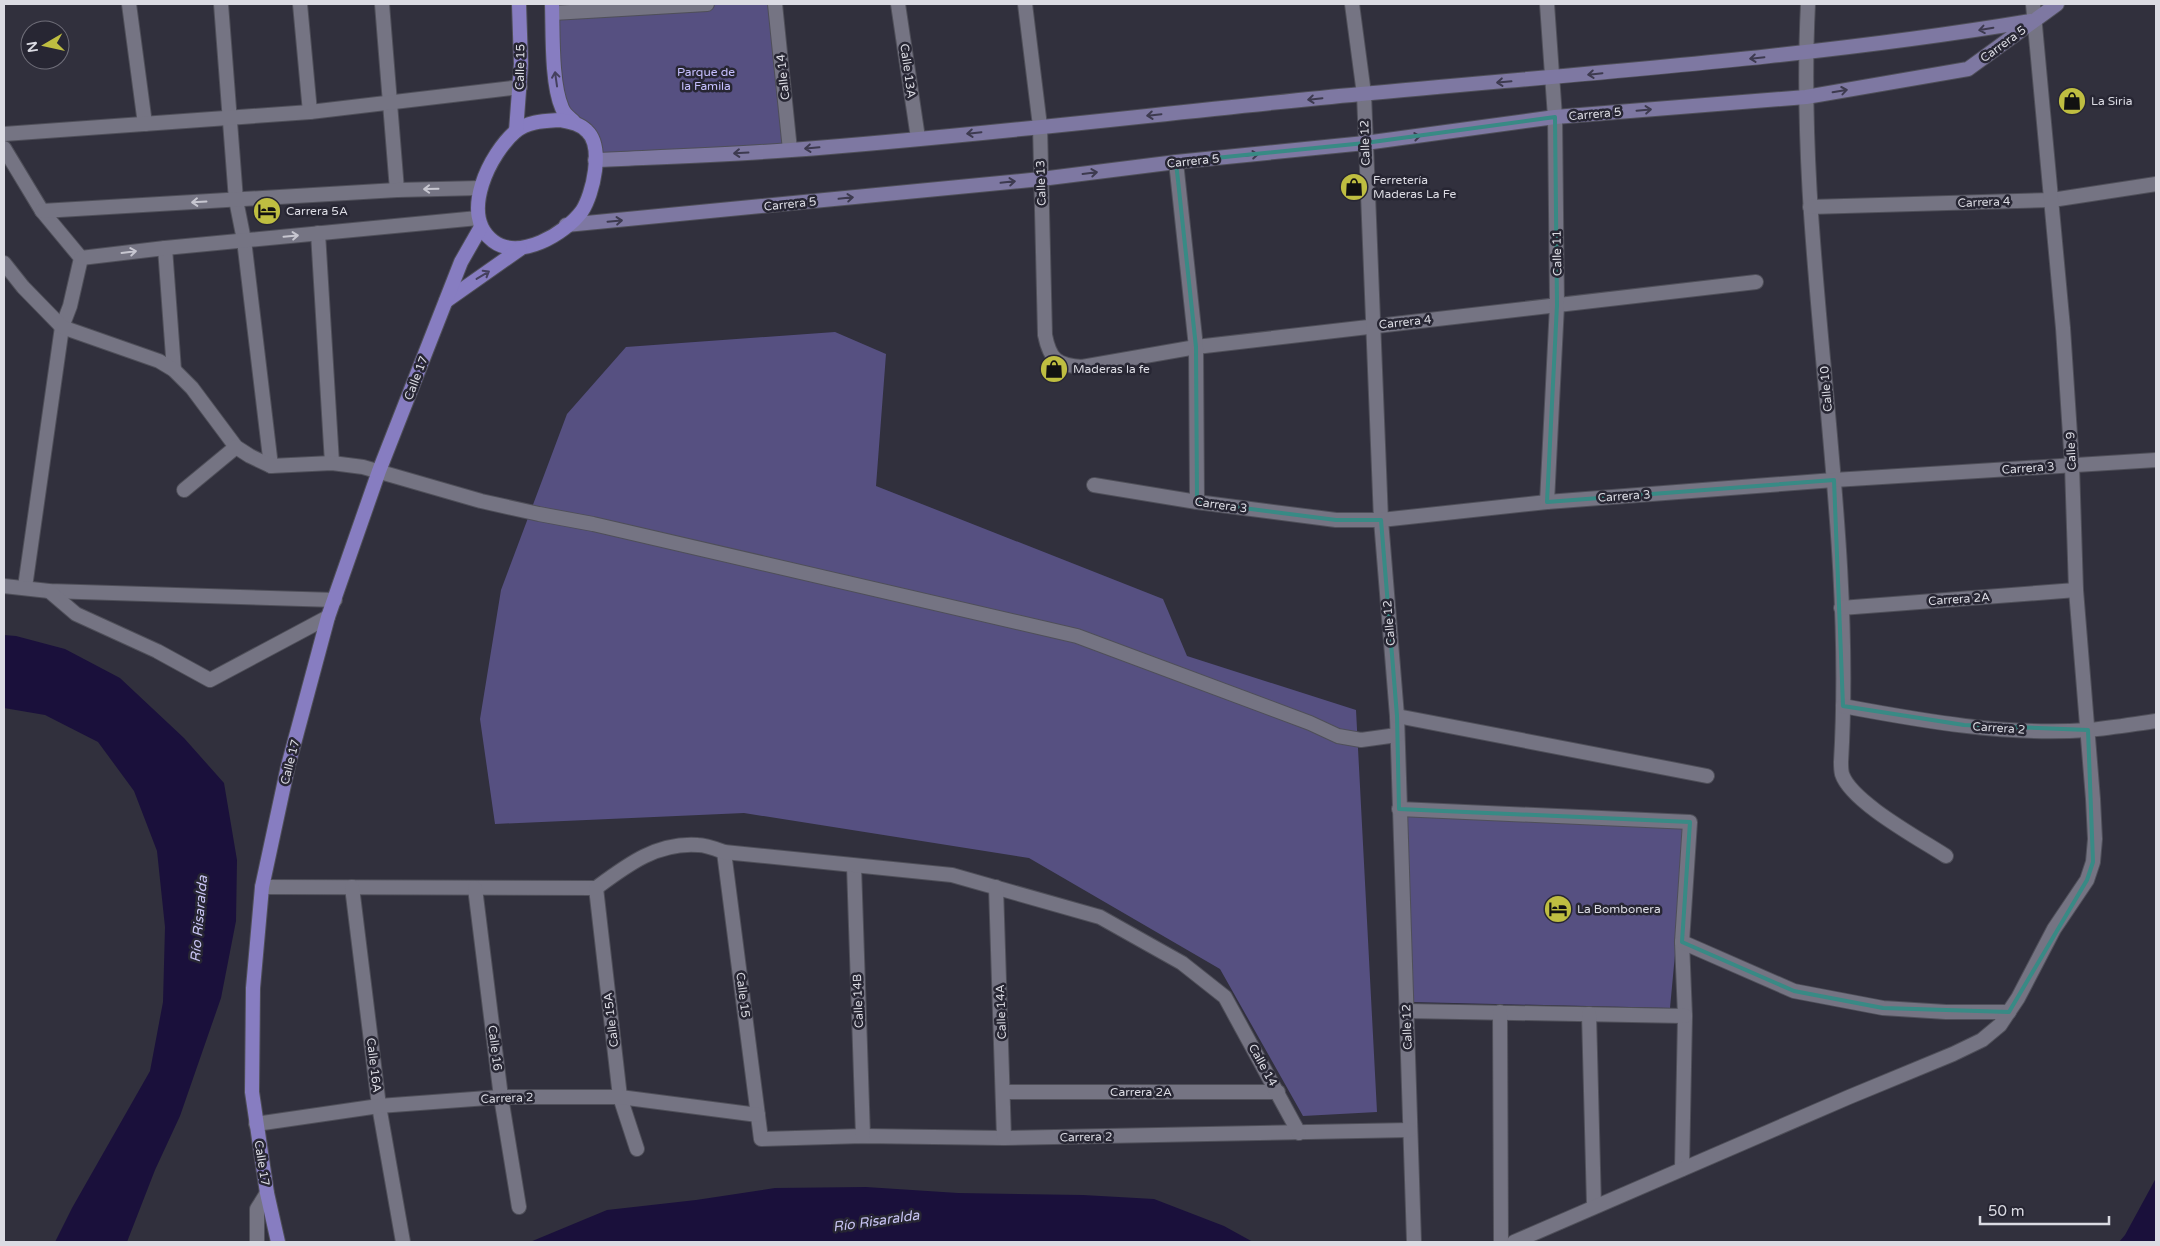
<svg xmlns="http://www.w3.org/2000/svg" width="2160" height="1246" font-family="'Varela Round',sans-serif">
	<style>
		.green { fill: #565081 }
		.water { fill: #1a103b }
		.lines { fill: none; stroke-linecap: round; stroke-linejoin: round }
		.pedestrian-casing { stroke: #4f4f59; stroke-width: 16 }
		.minor-casing { stroke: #4f4f59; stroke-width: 16 }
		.secondary-casing { stroke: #4f4f59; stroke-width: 16 }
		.primary-casing { stroke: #4f4f59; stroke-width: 16 }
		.pedestrian { stroke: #757483; stroke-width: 14 }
		.minor { stroke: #757483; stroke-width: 14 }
		.secondary { stroke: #7e78a2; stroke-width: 14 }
		.primary { stroke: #877dc1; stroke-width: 14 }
		.oneway { stroke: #3d3a4f }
		.oneway2 { stroke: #44405e }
		.oneway3 { stroke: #c7c6d0 }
		.marked { fill: none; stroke: #388a85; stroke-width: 4; stroke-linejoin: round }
		.labels { text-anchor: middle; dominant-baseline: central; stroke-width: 5; stroke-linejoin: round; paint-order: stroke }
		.street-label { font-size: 12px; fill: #dbdbe3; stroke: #272633 }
		.park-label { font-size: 12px; fill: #c5bffd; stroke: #272633 }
		.poi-label { font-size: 12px; fill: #dbdbe3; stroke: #272633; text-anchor: start }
		.water-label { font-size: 14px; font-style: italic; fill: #c7c3f2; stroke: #272633 }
	</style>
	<rect width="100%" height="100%" fill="#31303d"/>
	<g class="green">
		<polygon points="707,4 775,4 790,150 595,160 594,147 565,113 553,13"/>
		<polygon points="835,332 886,354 876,486 1163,599 1187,656 1356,710 1377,1112 1303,1116 1220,969 1029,858 744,813 495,824 480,719 501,590 567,414 626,347"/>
		<polygon points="1402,812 1687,826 1670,1008 1412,1002"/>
	</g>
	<g class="water">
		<polygon points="4,635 16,636 65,649 120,678 184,738 224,783 237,860 236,921 221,998 180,1116 155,1170 127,1242 55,1242 72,1208 150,1071 163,1002 165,927 157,851 134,791 98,742 45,715 4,708"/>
		<polygon points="2156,1178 2156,1242 2119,1242 2125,1235"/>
		<polygon points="866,1187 958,1193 1083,1195 1154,1199 1224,1226 1253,1242 530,1242 607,1210 696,1200 775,1188"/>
	</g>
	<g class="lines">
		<defs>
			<polyline id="pedestrian" points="1004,1092 1278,1092"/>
			<g id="minor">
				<polyline points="129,4 145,124"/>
				<polyline points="221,4 236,200 244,240 271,466"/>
				<polyline points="300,4 310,112"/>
				<polyline points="382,4 397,190"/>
				<polyline points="775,4 790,150"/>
				<polyline points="898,4 918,138"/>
				<path d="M1025,4L1040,126L1045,335C1050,360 1057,365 1082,367L1196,347L1756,282"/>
				<polyline points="1352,4 1364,94 1381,520 1397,716 1414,1242"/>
				<path d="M1808,4C1795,257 1856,509 1841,762C1841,766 1841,770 1842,774C1851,802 1920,839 1946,856"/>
				<polyline points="553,13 707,4"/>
				<polyline points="4,134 310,112 520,87"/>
				<polyline points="4,148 42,211 81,258 70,306 62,327 25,587"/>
				<polyline points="1176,162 1196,347 1197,502"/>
				<polyline points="1810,207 2052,200 2156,184"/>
				<polyline points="42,211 397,190 480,188"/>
				<polyline points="318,233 332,463"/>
				<polyline points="165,248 174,370"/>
				<polyline points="81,258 165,248 478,218"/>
				<polyline points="4,263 23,287 62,327 159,361 174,370 192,388 236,447 250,456 271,466 332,463 363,467 481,501 539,514 593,524 1077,636 1310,723 1338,736 1361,740 1397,735"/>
				<polyline points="1094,485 1197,502 1336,520 1381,520 1547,502 1834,480 2156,460"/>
				<polyline points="184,490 236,447"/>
				<polyline points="1547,502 1557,305 1555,117 1547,4"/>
				<polyline points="4,586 49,591 335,600"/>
				<polyline points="49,591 76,614 157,651 210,680 328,617"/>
				<polyline points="1841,608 2076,590"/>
				<path d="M1843,706C1923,721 2007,736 2088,730C2111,728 2134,724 2156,721"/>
				<polyline points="1397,716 1707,776"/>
				<polyline points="1399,809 1690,822 1682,942 1685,1016 1682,1169"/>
				<polyline points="724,852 761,1139 863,1136 1004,1138 1410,1130"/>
				<polyline points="854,866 863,1136"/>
				<path d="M262,887L596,888C627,865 657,842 698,845C706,845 716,849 724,852L952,875L1100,917L1182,963L1225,997L1299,1133"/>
				<polyline points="352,887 379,1106 403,1242"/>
				<polyline points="996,887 1004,1138"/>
				<polyline points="475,888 501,1097 519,1207"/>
				<polyline points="596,888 620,1097 637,1149"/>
				<polyline points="1682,942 1794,991 1883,1008 1946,1012 2009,1012"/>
				<polyline points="1406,1011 1685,1016"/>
				<polyline points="1500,1012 1501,1242"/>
				<polyline points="1589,1014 1594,1206"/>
				<polyline points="256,1124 379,1106 501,1097 620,1097 758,1115"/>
				<polyline points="257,1242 257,1209 267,1193"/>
				<polyline points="1514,1242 1849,1097 1953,1054 1982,1040 2000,1025 2018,998 2054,929 2087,880 2093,862 2095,839 2093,799 2076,590 2072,465 2063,328 2033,4"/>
			</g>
			<g id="secondary">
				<path d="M595,160C661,157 726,155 791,150C981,136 1171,112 1361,94C1585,73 1809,58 2031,21"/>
				<polyline points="566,225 1041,179 1176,162 1365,143 1555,117 1806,97 1968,69 2057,4"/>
			</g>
			<g id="primary">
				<path d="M552,4C553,31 551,83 562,108C564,114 570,118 574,122"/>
				<path d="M560,120C570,122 579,123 587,131C604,147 593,194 582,211C565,234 519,261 493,241C459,215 490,153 516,131C528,121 545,121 560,120Z"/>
				<polyline points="516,131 521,64 519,4"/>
				<polyline points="446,301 520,249"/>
				<polyline points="278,1242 267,1193 252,1092 253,988 262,887 288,766 328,617 379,471 461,262 481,227"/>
			</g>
		</defs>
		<use href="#pedestrian" class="pedestrian-casing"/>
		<use href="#minor" class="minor-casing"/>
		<use href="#secondary" class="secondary-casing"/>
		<use href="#primary" class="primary-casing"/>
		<use href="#pedestrian" class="pedestrian"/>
		<use href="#minor" class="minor"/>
		<use href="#secondary" class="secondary"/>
		<use href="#primary" class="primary"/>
	</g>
	<defs><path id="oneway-shaft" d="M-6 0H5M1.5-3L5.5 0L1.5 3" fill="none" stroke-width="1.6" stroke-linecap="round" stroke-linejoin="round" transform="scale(1.25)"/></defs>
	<g class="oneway">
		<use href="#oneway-shaft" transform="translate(1986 29) rotate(170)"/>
		<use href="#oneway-shaft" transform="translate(1757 58) rotate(174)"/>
		<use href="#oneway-shaft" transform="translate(1595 74) rotate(174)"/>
		<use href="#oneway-shaft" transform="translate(1504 82) rotate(175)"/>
		<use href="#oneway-shaft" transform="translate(1840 91) rotate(-9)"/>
		<use href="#oneway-shaft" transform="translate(1315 99) rotate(174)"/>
		<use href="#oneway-shaft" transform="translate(1644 110) rotate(-5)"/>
		<use href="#oneway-shaft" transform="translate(1154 115) rotate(174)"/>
		<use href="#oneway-shaft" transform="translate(974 133) rotate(174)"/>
		<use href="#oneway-shaft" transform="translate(1413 137) rotate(-8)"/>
		<use href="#oneway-shaft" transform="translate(812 148) rotate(175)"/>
		<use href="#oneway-shaft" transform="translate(741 153) rotate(177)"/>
		<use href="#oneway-shaft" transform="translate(1251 155) rotate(-6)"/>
		<use href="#oneway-shaft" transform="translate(1090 173) rotate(-7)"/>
		<use href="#oneway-shaft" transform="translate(1008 182) rotate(-6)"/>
		<use href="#oneway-shaft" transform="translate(846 198) rotate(-6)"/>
		<use href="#oneway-shaft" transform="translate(615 221) rotate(-5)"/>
	</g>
	<g class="oneway2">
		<use href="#oneway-shaft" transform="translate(556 79) rotate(-98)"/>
		<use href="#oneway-shaft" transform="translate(483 275) rotate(-31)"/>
	</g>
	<g class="oneway3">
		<use href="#oneway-shaft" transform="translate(431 189) rotate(179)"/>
		<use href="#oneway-shaft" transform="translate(199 202) rotate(177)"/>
		<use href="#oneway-shaft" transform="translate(291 236) rotate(-5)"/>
		<use href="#oneway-shaft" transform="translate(129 252) rotate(-7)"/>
	</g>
	<path class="marked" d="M1555,117L1557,305L1547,502L1834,480L1843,706L1964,725L2088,730L2093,862L2087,880L2009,1012L1883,1008L1794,991L1682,942L1690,822L1399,809L1397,716L1381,520H1336L1197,502L1196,347L1176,162L1365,143Z"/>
	<defs>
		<symbol id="shop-disc" viewBox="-11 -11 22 22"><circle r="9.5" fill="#bfbe41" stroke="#272633"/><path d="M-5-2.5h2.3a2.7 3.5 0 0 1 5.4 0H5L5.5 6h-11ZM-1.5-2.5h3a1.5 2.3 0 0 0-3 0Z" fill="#111"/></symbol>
		<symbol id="hotel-disc" viewBox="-11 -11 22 22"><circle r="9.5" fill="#bfbe41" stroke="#272633"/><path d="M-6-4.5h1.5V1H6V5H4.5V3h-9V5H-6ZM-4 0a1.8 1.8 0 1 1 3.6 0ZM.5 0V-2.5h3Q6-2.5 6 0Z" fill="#111"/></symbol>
	</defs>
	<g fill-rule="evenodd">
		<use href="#shop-disc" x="2056" y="85" width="32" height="32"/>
		<use href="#shop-disc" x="1338" y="171" width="32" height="32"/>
		<use href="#hotel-disc" x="251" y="195" width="32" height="32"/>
		<use href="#shop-disc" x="1038" y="353" width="32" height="32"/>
		<use href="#hotel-disc" x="1542" y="893" width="32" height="32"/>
	</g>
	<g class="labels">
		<g class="street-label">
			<text transform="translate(2003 44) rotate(-36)">Carrera 5</text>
			<text transform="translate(520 67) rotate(-89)">Calle 15</text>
			<text transform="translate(908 71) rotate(82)">Calle 13A</text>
			<text transform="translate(783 77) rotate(-96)">Calle 14</text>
			<text transform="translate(1595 114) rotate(-5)">Carrera 5</text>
			<text transform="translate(1365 143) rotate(-92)">Calle 12</text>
			<text transform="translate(1193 161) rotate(-6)">Carrera 5</text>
			<text transform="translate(1041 183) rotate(-92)">Calle 13</text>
			<text transform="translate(1984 202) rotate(-2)">Carrera 4</text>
			<text transform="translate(790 204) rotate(-6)">Carrera 5</text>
			<text transform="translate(1557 253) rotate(-91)">Calle 11</text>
			<text transform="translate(1405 322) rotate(-6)">Carrera 4</text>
			<text transform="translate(416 378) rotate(-69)">Calle 17</text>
			<text transform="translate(1826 389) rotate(-95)">Calle 10</text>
			<text transform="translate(2071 451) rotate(-93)">Calle 9</text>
			<text transform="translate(2028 468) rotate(-4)">Carrera 3</text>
			<text transform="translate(1624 496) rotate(-4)">Carrera 3</text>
			<text transform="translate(1221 505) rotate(8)">Carrera 3</text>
			<text transform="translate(1959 599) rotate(-4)">Carrera 2A</text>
			<text transform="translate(1389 623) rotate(-95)">Calle 12</text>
			<text transform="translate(1999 728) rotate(4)">Carrera 2</text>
			<text transform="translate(290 762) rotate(-76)">Calle 17</text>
			<text transform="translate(743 995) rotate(83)">Calle 15</text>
			<text transform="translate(858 1001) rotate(-92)">Calle 14B</text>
			<text transform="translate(1001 1012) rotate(-92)">Calle 14A</text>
			<text transform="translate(611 1020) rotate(-97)">Calle 15A</text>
			<text transform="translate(1407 1027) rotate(-92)">Calle 12</text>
			<text transform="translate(495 1048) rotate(83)">Calle 16</text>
			<text transform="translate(374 1065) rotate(83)">Calle 16A</text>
			<text transform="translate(1263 1065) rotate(61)">Calle 14</text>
			<text x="1141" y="1092">Carrera 2A</text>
			<text transform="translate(507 1098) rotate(-2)">Carrera 2</text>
			<text transform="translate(1086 1137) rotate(-1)">Carrera 2</text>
			<text transform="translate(262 1163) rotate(81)">Calle 17</text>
		</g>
		<g class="park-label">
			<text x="706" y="72">Parque de<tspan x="706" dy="14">la Famila</tspan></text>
		</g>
		<g class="poi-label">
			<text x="2091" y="101">La Siria</text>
			<text x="1373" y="180">Ferretería<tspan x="1373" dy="14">Maderas La Fe</tspan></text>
			<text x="286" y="211">Carrera 5A</text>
			<text x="1073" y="369">Maderas la fe</text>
			<text x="1577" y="909">La Bombonera</text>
		</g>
		<g class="water-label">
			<text transform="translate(199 919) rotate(-85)">Río Risaralda</text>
			<text transform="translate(876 1221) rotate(-8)">Río Risaralda</text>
		</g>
	</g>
	<rect width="2160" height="1246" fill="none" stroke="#dbdbe3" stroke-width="10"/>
	<g transform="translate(45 45) rotate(261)"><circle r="24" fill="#272633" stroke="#6f6e79"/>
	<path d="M0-4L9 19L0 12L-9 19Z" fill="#bfbe41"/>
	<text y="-8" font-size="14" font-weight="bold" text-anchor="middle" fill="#dbdbe3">N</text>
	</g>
	<path d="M1980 1216v8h129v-8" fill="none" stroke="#dbdbe3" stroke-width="2.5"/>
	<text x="1988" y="1216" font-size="15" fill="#dbdbe3" stroke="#272633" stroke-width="4" paint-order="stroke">50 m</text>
</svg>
